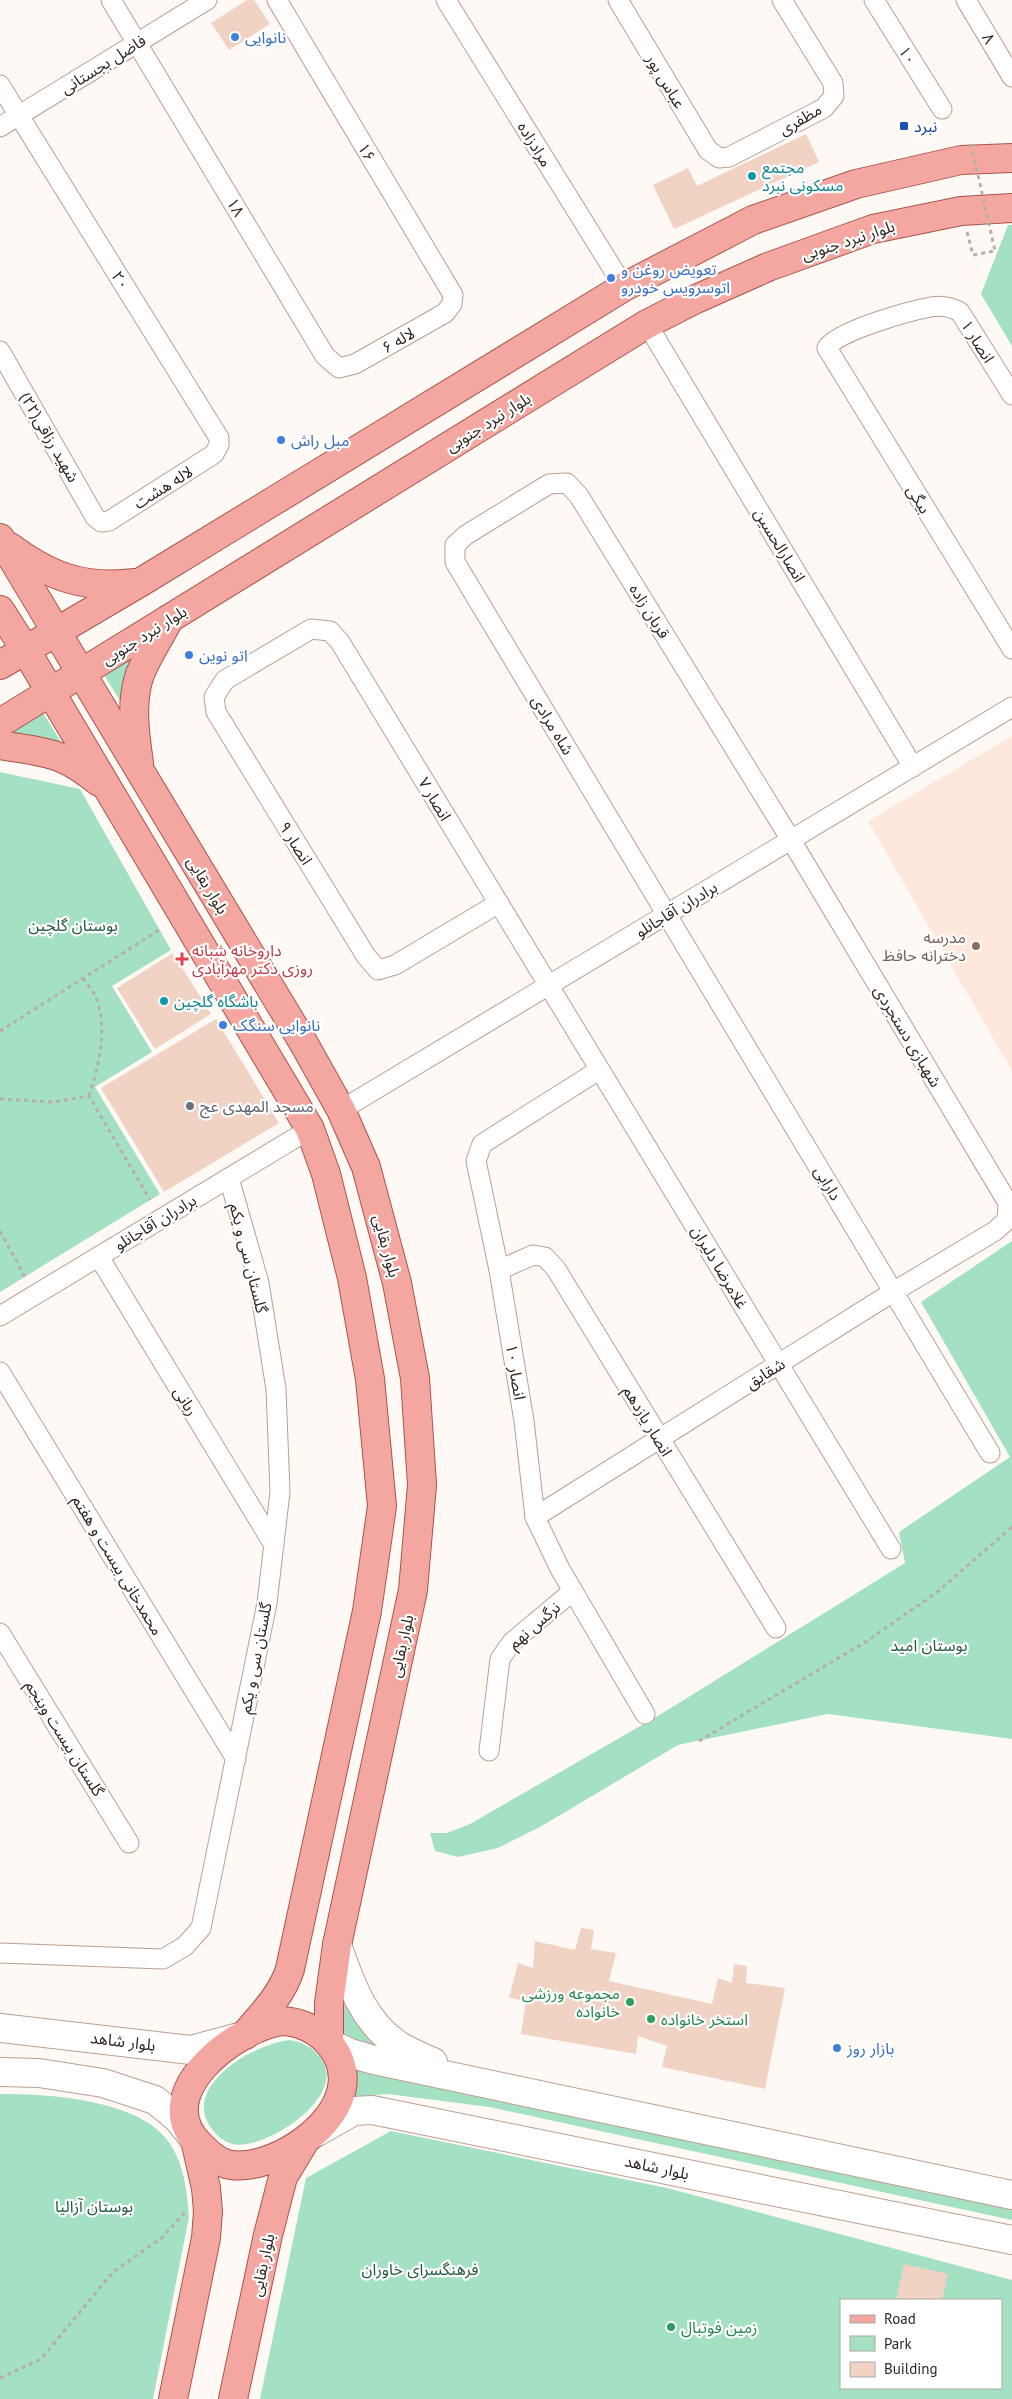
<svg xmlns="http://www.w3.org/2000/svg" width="1012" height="2399" font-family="'PT Sans','Noto Sans Arabic',sans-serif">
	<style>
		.built { fill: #fee8dc }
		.green { fill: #a4e1c3; fill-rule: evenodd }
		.building { fill: #f0d3c3 }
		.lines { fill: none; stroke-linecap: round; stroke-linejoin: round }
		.street-casing { stroke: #bb9f91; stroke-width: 21 }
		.secondary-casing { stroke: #bb9f91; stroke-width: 30 }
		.primary-casing { stroke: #aa544b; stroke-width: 30 }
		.path { stroke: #b6afaa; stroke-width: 3; stroke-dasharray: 4 4; stroke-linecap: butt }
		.street { stroke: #fff; stroke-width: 19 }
		.secondary { stroke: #fff; stroke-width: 28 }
		.primary { stroke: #f4a7a1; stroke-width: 28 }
		.path-bridge { stroke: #b6afaa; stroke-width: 3; stroke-dasharray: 4 4; stroke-linecap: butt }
		.shop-dot { fill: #3f7fe0; stroke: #fff; stroke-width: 2 }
		.transit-dot { fill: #1a4fb4; stroke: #fff; stroke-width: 2 }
		.culture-dot { fill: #0f9aa8; stroke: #fff; stroke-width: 2 }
		.education-dot { fill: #8d6e63; stroke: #fff; stroke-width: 2 }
		.health-dot { fill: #e0444e; stroke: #fff; stroke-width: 2 }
		.worship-dot { fill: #6b7280; stroke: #fff; stroke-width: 2 }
		.leisure-dot { fill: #2e9e5b; stroke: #fff; stroke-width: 2 }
		.labels { text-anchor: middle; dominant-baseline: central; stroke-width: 4.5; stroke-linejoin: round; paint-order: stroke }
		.shop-label { font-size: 16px; fill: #366cbe; stroke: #fff; text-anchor: start }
		.street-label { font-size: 16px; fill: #302520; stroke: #fff }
		.transit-label { font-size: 16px; fill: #164399; stroke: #fff; text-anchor: start }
		.culture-label { font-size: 16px; fill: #0d838f; stroke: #fff; text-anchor: start }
		.park-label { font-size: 16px; fill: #225741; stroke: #fff }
		.education-label { font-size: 16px; fill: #785e54; stroke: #fff; text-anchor: end }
		.health-label { font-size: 16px; fill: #be3a42; stroke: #fff; text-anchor: start }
		.worship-label { font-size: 16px; fill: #5b616d; stroke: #fff; text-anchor: start }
		.leisure-label { font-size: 16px; fill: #27864d; stroke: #fff; text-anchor: start }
	</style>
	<rect width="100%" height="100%" fill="#fff9f5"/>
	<polygon class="built" points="1012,736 1012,1071 868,821"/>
	<g class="green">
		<polygon points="1008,225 1012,225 1012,346 981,294"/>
		<polygon points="147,647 127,712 104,675"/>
		<polygon points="42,711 66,750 2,736"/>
		<polygon points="0,772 80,789 171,950 112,986 152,1052 95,1087 160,1194 0,1292"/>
		<polygon points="1012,1241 1012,1739 828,1714 678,1745 540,1827 498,1848 458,1857 435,1851 430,1833 447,1833 470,1824 661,1714 905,1563 899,1532 1010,1457 921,1302"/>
		<polygon points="345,1990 387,2051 344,2039 342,2014"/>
		<path d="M290,2040C302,2042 312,2047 319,2056C353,2094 265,2152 232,2144C222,2141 215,2134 209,2125C184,2084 256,2043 290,2040Z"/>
		<polygon points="350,2067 1012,2206 1012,2220 489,2107 388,2094 348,2097"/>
		<path d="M0,2094C49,2094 145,2099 172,2147C185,2168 187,2193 189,2217L153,2399H0Z"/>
		<path d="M391,2131L667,2188L1012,2280V2399H260L306,2178ZM841,2300H1001V2388H841Z"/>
	</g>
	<g class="building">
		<polygon points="247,0 254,0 270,24 229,50 211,23"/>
		<polygon points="806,134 819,162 674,229 653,185 688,168 697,186"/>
		<polygon points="173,953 211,1014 155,1049 117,988"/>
		<polygon points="216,1019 279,1123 164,1192 101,1088"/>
		<polygon points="581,1928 594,1930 591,1949 616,1953 609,1981 712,2004 718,1978 732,1983 734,1964 747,1966 746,1983 785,1988 765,2089 662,2067 667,2046 638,2036 636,2054 521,2034 526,2001 509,1998 518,1963 533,1968 535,1941 575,1950"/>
		<polygon points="904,2264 948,2274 942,2300 896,2300"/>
	</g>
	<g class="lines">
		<defs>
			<g id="street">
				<polyline points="111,0 325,356 339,368 355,364 445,313 452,304 453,295 277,0"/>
				<polyline points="446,0 624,287"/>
				<polyline points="618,0 708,150 719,158 729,157 824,108 834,96 833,83 782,0"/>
				<polyline points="874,0 942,109"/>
				<polyline points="966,0 1012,77"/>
				<polyline points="0,85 219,438 219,445 214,454 109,521 101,522 95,517 0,351"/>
				<polyline points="0,127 207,0"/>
				<polyline points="647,324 913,767"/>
				<path d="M1012,395L960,312C951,307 942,305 931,307C909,311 837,331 827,348L1012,649"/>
				<polyline points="499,903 395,965 378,970 366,956 216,712 214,697 225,680 311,629 330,631 340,642 891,1549"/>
				<polyline points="599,1070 482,1144 476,1161 499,1270 524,1421 535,1517 560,1569 645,1714"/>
				<polyline points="341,1110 1012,707"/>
				<polyline points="99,1257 274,1545"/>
				<polyline points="499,1270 533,1255 545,1257 556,1269 776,1628"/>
				<polyline points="0,1316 310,1129"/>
				<polyline points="0,1372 236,1759"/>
				<path d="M535,1517L893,1292L995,1231L1007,1220L1008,1203L791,840L579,496L567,483L549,484L466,535L455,545V562C634,859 812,1156 990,1453"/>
				<polyline points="0,1633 129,1843"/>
				<polyline points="489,1751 500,1659 512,1642 573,1591"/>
				<polyline points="0,1953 163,1959 185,1946 201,1928 267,1603 280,1492 276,1389 259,1283 229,1178"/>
			</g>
			<g id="secondary">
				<path d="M337,1945C351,1984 363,2021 398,2045C409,2052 422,2057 433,2062"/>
				<polyline points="0,2028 191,2050 239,2037"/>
				<polyline points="329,2043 350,2053 374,2060 1012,2195"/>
				<polyline points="0,2072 39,2073 103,2083 155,2100 177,2118 195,2140"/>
				<polyline points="315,2133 354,2111 372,2110 1012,2240"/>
			</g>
			<g id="primary">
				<polyline points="0,538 303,1042 341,1110 366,1167 397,1283 415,1378 422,1485 413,1590 337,1945 329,2003 329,2043"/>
				<path d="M10,547C50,577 84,589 135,583"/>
				<path d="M0,610L25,649L310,1129L326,1174L352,1278L370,1379L382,1506L367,1611L290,1969C282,1995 262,2014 245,2035"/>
				<polyline points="0,665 141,582 624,287 753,220 856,184 961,160 1012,158"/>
				<polyline points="0,723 647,324 696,299 768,267 873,229 961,211 1012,208"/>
				<path d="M0,745C47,753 61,751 99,782"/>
				<path d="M139,763C135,735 130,702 140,674C148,655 160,637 169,619"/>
				<path d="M282,2021C317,2022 351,2054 341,2092C331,2132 271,2170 231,2165C218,2163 208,2153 199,2144C149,2094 234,2028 282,2021Z"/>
				<polyline points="173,2399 206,2238 208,2211 206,2188 195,2140"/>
				<polyline points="233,2399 268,2235 283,2177 303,2144"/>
			</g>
		</defs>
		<use href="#street" class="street-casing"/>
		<use href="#secondary" class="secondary-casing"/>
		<use href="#primary" class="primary-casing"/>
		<g class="path">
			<polyline points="967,232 973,255 995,251"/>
			<path d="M83,978C87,984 93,991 96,997C108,1029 99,1066 89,1096"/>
			<polyline points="0,1031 159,930"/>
			<polyline points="0,1099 54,1102 89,1096 150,1200"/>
			<polyline points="0,1231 25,1277"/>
			<polyline points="699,1741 867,1641 936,1593 1012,1527"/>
			<polyline points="0,2378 41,2359 113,2272 163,2237 186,2211"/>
		</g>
		<use href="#street" class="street"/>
		<use href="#secondary" class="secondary"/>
		<use href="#primary" class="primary"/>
		<polyline class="path-bridge" points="971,144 995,251"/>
	</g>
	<g class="shop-dot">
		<circle cx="235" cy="37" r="5"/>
		<circle cx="611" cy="278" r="5"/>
		<circle cx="281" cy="440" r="5"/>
		<circle cx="189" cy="655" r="5"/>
		<circle cx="223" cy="1025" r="5"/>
		<circle cx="837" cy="2048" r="5"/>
	</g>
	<rect class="transit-dot" x="899" y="121" width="10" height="10" rx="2.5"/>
	<g class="culture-dot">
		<circle cx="752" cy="176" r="5"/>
		<circle cx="164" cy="1001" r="5"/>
	</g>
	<circle class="education-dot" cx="976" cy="946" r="5"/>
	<path class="health-dot" d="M179.5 951.5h5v5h5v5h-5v5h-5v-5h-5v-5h5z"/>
	<circle class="worship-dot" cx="190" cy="1106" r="5"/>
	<g class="leisure-dot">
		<circle cx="630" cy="2002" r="5"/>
		<circle cx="651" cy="2019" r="5"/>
		<circle cx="671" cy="2327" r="5"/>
	</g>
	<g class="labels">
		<g class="shop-label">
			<text x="245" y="37">نانوایی</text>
			<text x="621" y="269">تعویض روغن و<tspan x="621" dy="18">اتوسرویس خودرو</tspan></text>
			<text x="291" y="440">مبل راش</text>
			<text x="199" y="655">اتو نوین</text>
			<text x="233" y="1025">نانوایی سنگک</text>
			<text x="847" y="2048">بازار روز</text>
		</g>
		<g class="street-label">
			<text transform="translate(989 38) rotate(59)">۸</text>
			<text transform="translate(908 55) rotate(58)">۱۰</text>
			<text transform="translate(103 64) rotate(-32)">فاضل بجستانی</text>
			<text transform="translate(666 81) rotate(59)">عباس پور</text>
			<text transform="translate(800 119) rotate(-30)">مظفری</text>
			<text transform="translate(535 144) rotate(58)">مرادزاده</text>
			<text transform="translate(367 152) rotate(59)">۱۶</text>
			<text transform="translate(236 207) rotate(59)">۱۸</text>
			<text transform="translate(848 240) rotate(-18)">بلوار نبرد جنوبی</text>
			<text transform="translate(121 280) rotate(58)">۲۰</text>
			<text transform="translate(398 340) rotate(-30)">لاله ۶</text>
			<text transform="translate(978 341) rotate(58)">انصار ۱</text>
			<text transform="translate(488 422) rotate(-32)">بلوار نبرد جنوبی</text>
			<text transform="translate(50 437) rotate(60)">شهید رزاقی(۲۲)</text>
			<text transform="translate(163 487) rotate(-32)">لاله هشت</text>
			<text transform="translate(919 499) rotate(58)">بیگی</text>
			<text transform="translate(780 545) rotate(59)">انصارالحسین</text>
			<text transform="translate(650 611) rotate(58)">قربان زاده</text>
			<text transform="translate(144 635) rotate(-32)">بلوار نبرد جنوبی</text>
			<text transform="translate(553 725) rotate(59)">شاه مرادی</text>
			<text transform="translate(435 799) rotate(59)">انصار ۷</text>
			<text transform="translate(296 843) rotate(58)">انصار ۹</text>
			<text transform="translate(208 885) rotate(59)">بلوار بقایی</text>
			<text transform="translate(676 909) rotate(-31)">برادران آقاجانلو</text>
			<text transform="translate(908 1036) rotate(59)">شهبازی دستجردی</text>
			<text transform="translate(828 1183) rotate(59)">دارابی</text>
			<text transform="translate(155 1222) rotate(-31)">برادران آقاجانلو</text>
			<text transform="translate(387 1246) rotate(75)">بلوار بقایی</text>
			<text transform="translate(249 1258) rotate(76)">گلستان سی و یکم</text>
			<text transform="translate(720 1267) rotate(59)">غلامرضا دلیران</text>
			<text transform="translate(516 1372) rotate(81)">انصار ۱۰</text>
			<text transform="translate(765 1373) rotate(-32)">شقایق</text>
			<text transform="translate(186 1401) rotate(59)">ربانی</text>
			<text transform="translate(648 1421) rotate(59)">انصار یازدهم</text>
			<text transform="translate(118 1565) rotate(59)">محمدخانی بیست و هفتم</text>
			<text transform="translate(534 1625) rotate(-41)">نرگس نهم</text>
			<text transform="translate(401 1646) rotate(-78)">بلوار بقایی</text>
			<text transform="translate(255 1658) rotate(-79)">گلستان سی و یکم</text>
			<text transform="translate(65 1738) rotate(58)">گلستان بیست وپنجم</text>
			<text transform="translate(123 2041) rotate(7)">بلوار شاهد</text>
			<text transform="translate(657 2167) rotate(12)">بلوار شاهد</text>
			<text transform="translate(262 2265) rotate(-78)">بلوار بقایی</text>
		</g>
		<g class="transit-label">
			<text x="914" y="126">نبرد</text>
		</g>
		<g class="culture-label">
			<text x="762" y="167">مجتمع<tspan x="762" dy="18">مسکونی نبرد</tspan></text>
			<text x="174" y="1001">باشگاه گلچین</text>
		</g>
		<g class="park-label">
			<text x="73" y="925">بوستان گلچین</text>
			<text x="929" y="1645">بوستان امید</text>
			<text x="94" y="2206">بوستان آزالیا</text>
			<text x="420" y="2269">فرهنگسرای خاوران</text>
		</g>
		<g class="education-label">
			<text x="966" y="937">مدرسه<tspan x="966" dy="18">دخترانه حافظ</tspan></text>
		</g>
		<g class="health-label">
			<text x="192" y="950">داروخانه شبانه<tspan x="192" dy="18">روزی دکتر مهرآبادی</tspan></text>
		</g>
		<g class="worship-label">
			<text x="200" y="1106">مسجد المهدی عج</text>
		</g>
		<g class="leisure-label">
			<text x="620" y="1993" text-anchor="end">مجموعه ورزشی<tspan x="620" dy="18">خانواده</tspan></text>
			<text x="661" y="2019">استخر خانواده</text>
			<text x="681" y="2327">زمین فوتبال</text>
		</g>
	</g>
	<rect x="840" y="2299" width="162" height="90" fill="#ffffff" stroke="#aca8a6"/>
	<rect x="850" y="2315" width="25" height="8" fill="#f4a7a1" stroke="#aca8a6"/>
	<text x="884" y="2324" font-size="15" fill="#302520">Road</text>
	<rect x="850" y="2336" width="25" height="15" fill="#a4e1c3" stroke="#aca8a6"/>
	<text x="884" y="2349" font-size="15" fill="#302520">Park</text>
	<rect x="850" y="2362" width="25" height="15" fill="#f0d3c3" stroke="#aca8a6"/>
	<text x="884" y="2374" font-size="15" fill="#302520">Building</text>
</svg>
